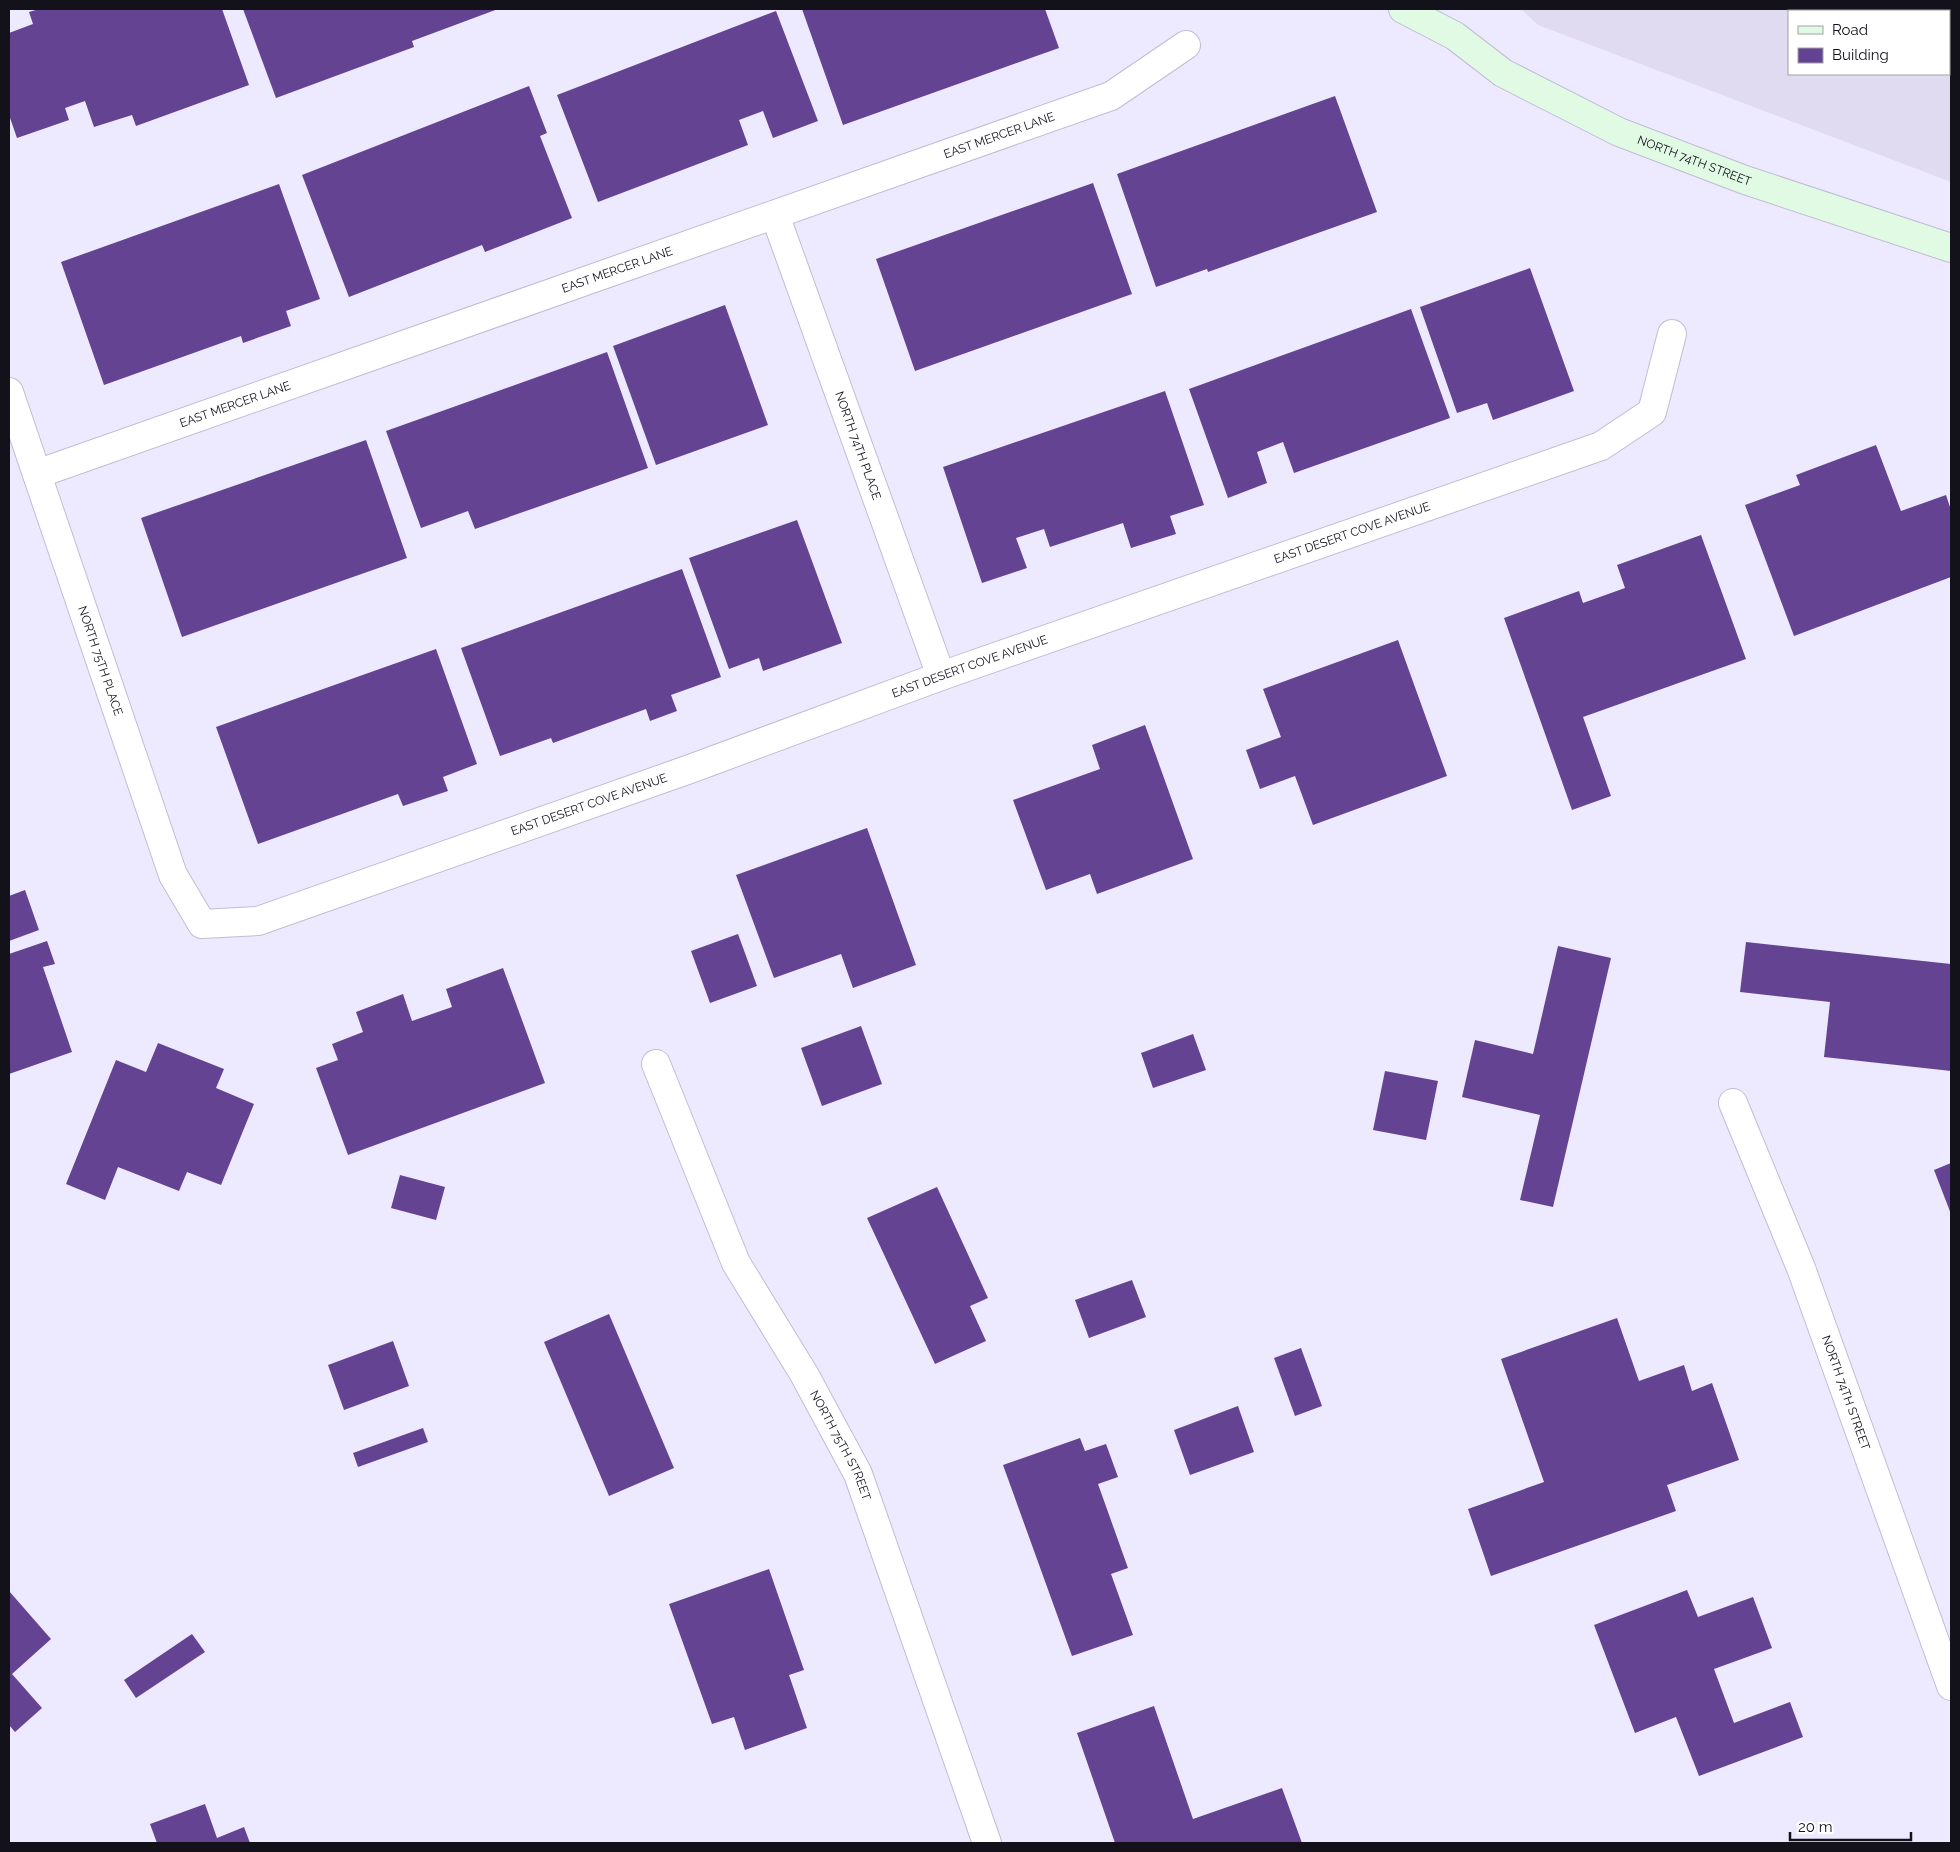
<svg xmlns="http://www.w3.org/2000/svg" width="1960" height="1852" font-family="Raleway,sans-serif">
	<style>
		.commercial { fill: #e1dbf1; fill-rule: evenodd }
		.building { fill: #644392 }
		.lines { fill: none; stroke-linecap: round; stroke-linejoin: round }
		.street-casing { stroke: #c1bcd5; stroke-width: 30 }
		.secondary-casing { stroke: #c1bcd5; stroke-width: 30 }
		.street { stroke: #fff; stroke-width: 28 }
		.secondary { stroke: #e0fae4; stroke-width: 28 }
		.labels { text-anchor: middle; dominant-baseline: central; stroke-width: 5; stroke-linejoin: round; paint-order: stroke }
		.street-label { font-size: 12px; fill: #13111a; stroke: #fff }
	</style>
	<rect width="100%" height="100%" fill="#edeaff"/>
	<path class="commercial" d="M1521,9H1951V182L1538,25ZM1789,11H1949V74H1789Z"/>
	<g class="building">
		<polygon points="39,9 222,9 249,85 136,126 132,115 94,127 85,101 65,108 69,120 17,138 9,115 9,33 33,24 29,12"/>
		<polygon points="243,9 498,9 412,41 414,47 276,98"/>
		<polygon points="802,9 1045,9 1059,48 843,125"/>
		<polygon points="776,11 818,121 773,138 763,111 739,120 748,145 598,202 557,95"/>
		<polygon points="529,86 547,133 540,136 572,218 485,252 482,245 349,297 302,175"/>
		<polygon points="1335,96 1377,212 1208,272 1207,269 1156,287 1117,174"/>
		<polygon points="1093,183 1132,294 915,371 876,259"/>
		<polygon points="279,184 320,299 286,311 291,326 243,343 241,336 104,385 61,262"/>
		<polygon points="1530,268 1574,391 1493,420 1487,403 1457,413 1420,307"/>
		<polygon points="725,305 768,425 656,465 613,346"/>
		<polygon points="1411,309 1450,418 1294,473 1283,442 1257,452 1267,483 1228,498 1189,389"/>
		<polygon points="607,352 648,468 475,529 468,511 421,528 386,431"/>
		<polygon points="1165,391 1204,505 1170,516 1176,534 1131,548 1123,523 1050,547 1044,529 1016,538 1027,568 982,583 943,467"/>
		<polygon points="366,440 407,558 182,637 141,518"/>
		<polygon points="1876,445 1901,511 1946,495 1951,510 1951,577 1794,636 1745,505 1800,485 1796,475"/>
		<polygon points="797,520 842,643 763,671 759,658 729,669 689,558"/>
		<polygon points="1701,535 1746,659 1583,717 1611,796 1572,810 1504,618 1579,591 1583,603 1625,588 1617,565"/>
		<polygon points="682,569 721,677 671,695 677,711 650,721 646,709 553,743 551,738 500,756 461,648"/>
		<polygon points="1398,640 1447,776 1313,825 1295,776 1260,789 1246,750 1281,737 1263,689"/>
		<polygon points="436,649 477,764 443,777 448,791 403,806 398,794 258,844 216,727"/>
		<polygon points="1145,725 1193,859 1097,894 1090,874 1046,890 1013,800 1100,769 1092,745"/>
		<polygon points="867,828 916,965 853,988 841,954 774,978 736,875"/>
		<polygon points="25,890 39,930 9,941 9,896"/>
		<polygon points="738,934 757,986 710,1003 691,951"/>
		<polygon points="47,941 55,964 43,967 72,1052 9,1074 9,954"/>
		<polygon points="1746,942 1951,964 1951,1071 1824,1057 1830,1002 1740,992"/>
		<polygon points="1558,946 1611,958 1553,1207 1520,1200 1540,1115 1462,1097 1475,1040 1533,1054"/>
		<polygon points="503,968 545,1083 348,1155 316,1068 338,1060 332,1044 363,1032 356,1012 403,994 412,1021 452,1007 446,989"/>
		<polygon points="861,1026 882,1084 822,1106 801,1048"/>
		<polygon points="1193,1034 1206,1070 1153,1088 1141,1053"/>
		<polygon points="158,1043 224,1069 216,1088 254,1104 221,1185 187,1172 179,1191 118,1167 105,1200 66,1184 116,1060 146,1072"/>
		<polygon points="1385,1071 1438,1081 1426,1140 1373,1130"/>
		<polygon points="1951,1163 1951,1214 1934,1170"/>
		<polygon points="400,1175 445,1187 436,1220 391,1208"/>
		<polygon points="937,1187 988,1298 970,1306 986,1341 935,1364 867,1218"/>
		<polygon points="1132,1280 1146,1317 1089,1338 1075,1300"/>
		<polygon points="609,1314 674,1468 609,1496 544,1342"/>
		<polygon points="1617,1318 1639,1381 1684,1365 1692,1391 1712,1383 1739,1460 1667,1485 1676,1511 1491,1576 1468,1509 1544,1482 1501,1359"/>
		<polygon points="393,1341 409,1386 344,1410 328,1365"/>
		<polygon points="1301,1348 1322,1406 1295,1416 1274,1358"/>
		<polygon points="1238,1406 1254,1452 1190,1475 1174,1430"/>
		<polygon points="423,1428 428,1442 358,1467 353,1453"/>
		<polygon points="1080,1438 1085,1451 1106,1444 1118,1477 1098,1484 1128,1568 1111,1574 1133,1635 1072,1656 1003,1465"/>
		<polygon points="769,1569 804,1670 789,1675 807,1728 745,1750 734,1717 712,1724 669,1604"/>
		<polygon points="1687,1590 1698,1617 1753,1597 1772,1648 1714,1669 1734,1723 1790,1702 1803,1737 1699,1776 1676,1717 1635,1733 1594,1625"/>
		<polygon points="9,1591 51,1639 12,1674 42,1708 15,1732 9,1725"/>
		<polygon points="192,1634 205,1652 136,1698 124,1680"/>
		<polygon points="1154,1706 1193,1819 1282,1788 1302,1843 1115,1843 1077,1733"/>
		<polygon points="205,1804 217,1838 244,1827 250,1843 157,1843 150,1824"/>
	</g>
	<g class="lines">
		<defs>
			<g id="street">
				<path id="s1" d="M775,215L941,676"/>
				<path id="s2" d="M9,392L173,875L202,924L258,921L690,769L941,676L1601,446L1652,412L1672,334"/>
				<path id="s3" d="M37,474L1111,96L1186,45"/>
				<path id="s4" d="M656,1064L736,1263L804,1374L858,1474L987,1843"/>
				<path id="s5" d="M1733,1103L1801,1268L1951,1686"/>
			</g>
			<g id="secondary">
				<path id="s6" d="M1403,9L1455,36L1503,73L1619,132L1745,180L1951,248"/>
			</g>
		</defs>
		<use href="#street" class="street-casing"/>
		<use href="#secondary" class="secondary-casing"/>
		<use href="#street" class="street"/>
		<use href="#secondary" class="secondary"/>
	</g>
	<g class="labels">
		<g class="street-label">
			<text stroke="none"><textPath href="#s3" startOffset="1020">EAST MERCER LANE</textPath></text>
			<text stroke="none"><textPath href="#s6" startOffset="330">NORTH 74TH STREET</textPath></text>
			<text stroke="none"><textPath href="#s3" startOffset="615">EAST MERCER LANE</textPath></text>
			<text stroke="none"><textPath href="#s3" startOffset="210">EAST MERCER LANE</textPath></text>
			<text stroke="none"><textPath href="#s1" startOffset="245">NORTH 74TH PLACE</textPath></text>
			<text stroke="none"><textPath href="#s2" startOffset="1784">EAST DESERT COVE AVENUE</textPath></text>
			<text stroke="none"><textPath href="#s2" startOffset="284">NORTH 75TH PLACE</textPath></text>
			<text stroke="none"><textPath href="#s2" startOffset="1379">EAST DESERT COVE AVENUE</textPath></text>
			<text stroke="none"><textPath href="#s2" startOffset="974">EAST DESERT COVE AVENUE</textPath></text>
			<text stroke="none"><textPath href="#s5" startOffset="311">NORTH 74TH STREET</textPath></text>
			<text stroke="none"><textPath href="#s4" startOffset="425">NORTH 75TH STREET</textPath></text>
		</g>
	</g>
	<rect width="1960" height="1852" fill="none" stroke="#13111a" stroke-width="20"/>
	<rect x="1788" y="10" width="162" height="65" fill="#ffffff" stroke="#a1a0a3"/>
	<rect x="1798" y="26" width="25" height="8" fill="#e0fae4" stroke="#a1a0a3"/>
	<text x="1832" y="35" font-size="15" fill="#13111a">Road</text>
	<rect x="1798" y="48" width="25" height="15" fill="#644392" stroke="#a1a0a3"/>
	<text x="1832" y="60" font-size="15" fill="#13111a">Building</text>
	<path d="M1790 1832v8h121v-8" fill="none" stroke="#13111a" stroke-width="2.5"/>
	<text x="1798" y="1832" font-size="15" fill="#13111a" stroke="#ffffff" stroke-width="4" paint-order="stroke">20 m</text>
</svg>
